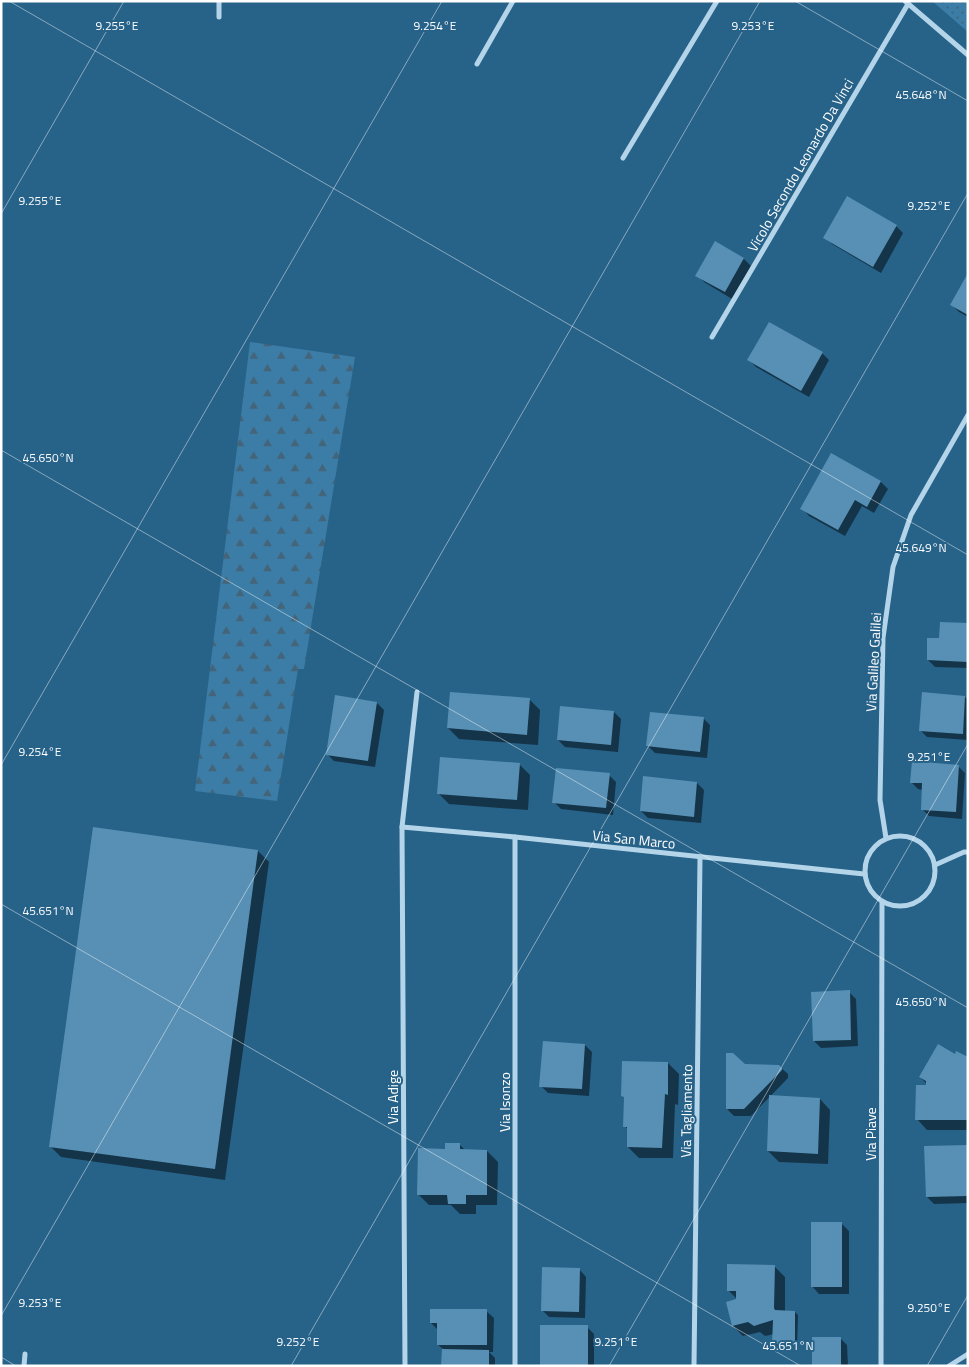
<svg xmlns="http://www.w3.org/2000/svg" width="969" height="1367" font-family="'Titillium Web',sans-serif">
	<style>
		.forest { fill: url(#forest-firs) }
		.park { fill: url(#park-dots) }
		.shadow { fill: #0007 }
		.building { fill: #5790b4 }
		.lines { fill: none; stroke-linecap: round; stroke-linejoin: round }
		.minor { stroke: #b4d5e9; stroke-width: 5 }
		.ticks { fill: none; stroke: #fff; stroke-width: 1; stroke-opacity: 0.45 }
		.labels { text-anchor: middle; dominant-baseline: central; stroke-width: 4; stroke-linejoin: round; paint-order: stroke }
		.street-label { font-size: 14px; fill: #fff; stroke: #276289 }
		.ticks-label { font-size: 12px; text-anchor: middle; fill: #fff; stroke: #276289; stroke-width: 4; stroke-linejoin: round; paint-order: stroke }
	</style>
	<defs>
		<pattern id="forest-firs" width="22" height="20" patternUnits="userSpaceOnUse" patternTransform="scale(1.25)"><rect width="22" height="20" fill="#3b7da6"/><path d="M5 1l3.5 6h-7zM16 11l3.5 6h-7z" fill="#446479"/></pattern>
		<pattern id="park-dots" width="8" height="8" patternUnits="userSpaceOnUse" patternTransform="scale(1.25)"><rect width="8" height="8" fill="#3b7da6"/><path d="M2 2h.1M6 6h.1" fill="none" stroke="#446479" stroke-width="1.8" stroke-linecap="round"/></pattern>
	</defs>
	<rect width="100%" height="100%" fill="#276289"/>
	<polygon class="forest" points="250,342 355,357 304,669 298,669 277,801 195,791"/>
	<polygon class="park" points="932,1 968,1 968,32"/>
	<g class="shadow">
		<polygon points="847,198 896,226 903,233 881,273 832,244 825,237"/>
		<polygon points="715,243 744,259 751,266 732,299 704,282 697,275"/>
		<polygon points="968,276 968,317 959,312 952,305"/>
		<polygon points="822,353 829,360 809,397 756,367 749,360"/>
		<polygon points="832,455 881,482 888,489 874,513 862,506 845,536 809,516 802,508"/>
		<polygon points="968,624 968,668 935,667 928,660 941,639"/>
		<polygon points="965,697 968,700 968,740 927,737 920,730"/>
		<polygon points="530,700 540,710 538,745 459,739 448,728"/>
		<polygon points="377,703 384,710 375,767 334,761 327,754"/>
		<polygon points="614,712 621,719 618,752 565,747 558,740"/>
		<polygon points="703,718 710,725 707,758 655,753 648,746"/>
		<polygon points="520,765 530,775 528,810 449,804 438,793"/>
		<polygon points="958,766 965,773 962,819 929,816 922,809 923,790 918,789 911,782"/>
		<polygon points="609,775 616,782 613,815 561,809 554,802"/>
		<polygon points="697,783 704,790 701,823 648,818 641,811"/>
		<polygon points="94,828 258,851 269,862 225,1180 61,1157 50,1146"/>
		<polygon points="849,992 856,999 858,1046 821,1048 814,1041"/>
		<polygon points="585,1045 592,1052 589,1096 548,1093 541,1086"/>
		<polygon points="955,1055 968,1059 968,1130 927,1130 917,1119 927,1086 927,1084 920,1077"/>
		<polygon points="668,1063 679,1074 678,1105 675,1104 673,1158 639,1158 628,1147 628,1130 625,1126"/>
		<polygon points="779,1066 788,1074 788,1078 751,1116 734,1116 727,1109"/>
		<polygon points="820,1099 830,1110 828,1164 779,1162 768,1151"/>
		<polygon points="459,1144 466,1151 487,1151 498,1162 497,1205 476,1205 476,1214 460,1214 451,1205 429,1205 418,1194 446,1150"/>
		<polygon points="968,1146 968,1203 934,1204 927,1197"/>
		<polygon points="842,1224 849,1231 849,1294 819,1294 812,1286"/>
		<polygon points="774,1266 785,1277 785,1312 795,1312 798,1315 797,1347 777,1347 774,1344 774,1334 765,1336 760,1332 743,1336 733,1326 738,1300 728,1290"/>
		<polygon points="579,1269 586,1277 585,1318 549,1317 542,1310"/>
		<polygon points="486,1311 494,1318 493,1352 489,1352 495,1358 495,1366 443,1366 443,1349 438,1345 438,1330 431,1323"/>
		<polygon points="587,1327 594,1334 594,1366 542,1366 541,1364"/>
		<polygon points="840,1338 847,1345 848,1366 813,1366"/>
	</g>
	<g class="building">
		<polygon points="847,196 897,225 873,267 823,238"/>
		<polygon points="715,241 744,258 725,292 695,276"/>
		<polygon points="968,273 968,315 950,305"/>
		<polygon points="769,322 823,352 801,391 747,360"/>
		<polygon points="831,453 881,481 867,507 855,500 838,530 800,509"/>
		<polygon points="940,622 968,623 968,662 927,660 927,638 939,638"/>
		<polygon points="450,692 530,698 527,735 447,728"/>
		<polygon points="922,692 965,696 963,734 919,731"/>
		<polygon points="335,695 377,702 368,761 326,755"/>
		<polygon points="560,706 614,711 611,745 557,740"/>
		<polygon points="650,712 704,717 700,752 646,746"/>
		<polygon points="440,757 520,763 517,800 437,794"/>
		<polygon points="912,761 959,765 956,812 921,810 922,783 910,783"/>
		<polygon points="556,768 610,773 606,808 552,803"/>
		<polygon points="643,776 697,782 694,817 640,811"/>
		<polygon points="93,827 258,850 215,1169 49,1147"/>
		<polygon points="850,990 851,1040 813,1041 811,992"/>
		<polygon points="543,1041 585,1044 582,1089 539,1087"/>
		<polygon points="938,1044 955,1054 956,1051 968,1057 968,1120 915,1120 916,1085 926,1085 926,1081 919,1077"/>
		<polygon points="726,1053 733,1053 745,1064 779,1065 782,1068 782,1070 744,1109 726,1109"/>
		<polygon points="622,1061 668,1062 668,1095 665,1094 662,1148 627,1147 627,1127 623,1127 624,1097 621,1096"/>
		<polygon points="769,1095 820,1098 818,1154 767,1151"/>
		<polygon points="445,1143 460,1143 460,1149 487,1150 487,1195 466,1195 466,1204 448,1204 447,1195 417,1195 418,1148 445,1149"/>
		<polygon points="968,1145 968,1196 926,1197 924,1146"/>
		<rect x="811" y="1222" width="31" height="65"/>
		<polygon points="727,1264 775,1265 774,1308 775,1310 795,1311 795,1345 772,1344 773,1320 754,1326 748,1322 732,1326 726,1302 736,1299 736,1291 727,1291"/>
		<polygon points="542,1267 580,1268 579,1312 541,1311"/>
		<polygon points="430,1309 487,1309 487,1345 437,1345 437,1323 430,1323"/>
		<rect x="540" y="1325" width="48" height="40"/>
		<rect x="812" y="1337" width="29" height="29"/>
		<polygon points="442,1349 489,1350 489,1366 441,1366"/>
	</g>
	<g class="lines">
		<g class="minor">
			<polyline points="905,1 968,55"/>
			<polyline points="219,17 219,1"/>
			<polyline points="477,64 513,1"/>
			<polyline points="623,158 717,1"/>
			<polyline points="712,337 908,4"/>
			<polyline points="402,827 515,837 864,874"/>
			<circle cx="900" cy="871" r="35"/>
			<polyline points="515,837 515,1366"/>
			<polyline points="886,838 880,800 883,638 893,567 911,515 968,415"/>
			<polyline points="935,865 964,852 968,852"/>
			<polyline points="24,1366 25,1354"/>
			<polyline points="405,1366 402,827 417,692"/>
			<polyline points="694,1366 700,857"/>
			<polyline points="881,1366 882,902"/>
			<polyline points="949,1366 968,1354"/>
		</g>
	</g>
	<path class="ticks" d="M9,1L968,555M795,1L968,101M1,214L124,1M1,450L968,1008M1,765L442,1M1,904L801,1366M1,1316L760,1M1,1357L16,1366M291,1366L968,193M609,1366L968,744M927,1366L968,1295"/>
	<g class="labels">
		<g class="street-label">
			<text transform="translate(800 165) rotate(-60)">Vicolo Secondo Leonardo Da Vinci</text>
			<text transform="translate(873 662) rotate(-87)">Via Galileo Galilei</text>
			<text transform="translate(634 839) rotate(6)">Via San Marco</text>
			<text transform="translate(392 1097) rotate(-90)">Via Adige</text>
			<text transform="translate(504 1102) rotate(-90)">Via Isonzo</text>
			<text transform="translate(686 1111) rotate(-89)">Via Tagliamento</text>
			<text transform="translate(870 1134) rotate(-90)">Via Piave</text>
		</g>
	</g>
	<g class="ticks-label">
		<text x="117" y="30">9.255°E</text>
		<text x="435" y="30">9.254°E</text>
		<text x="753" y="30">9.253°E</text>
		<text x="921" y="99">45.648°N</text>
		<text x="40" y="205">9.255°E</text>
		<text x="929" y="210">9.252°E</text>
		<text x="48" y="462">45.650°N</text>
		<text x="921" y="552">45.649°N</text>
		<text x="40" y="756">9.254°E</text>
		<text x="929" y="761">9.251°E</text>
		<text x="48" y="915">45.651°N</text>
		<text x="921" y="1006">45.650°N</text>
		<text x="40" y="1307">9.253°E</text>
		<text x="929" y="1312">9.250°E</text>
		<text x="298" y="1346">9.252°E</text>
		<text x="616" y="1346">9.251°E</text>
		<text x="788" y="1350">45.651°N</text>
	</g>
	<rect width="969" height="1367" fill="none" stroke="#ffffff" stroke-width="5"/>
</svg>
